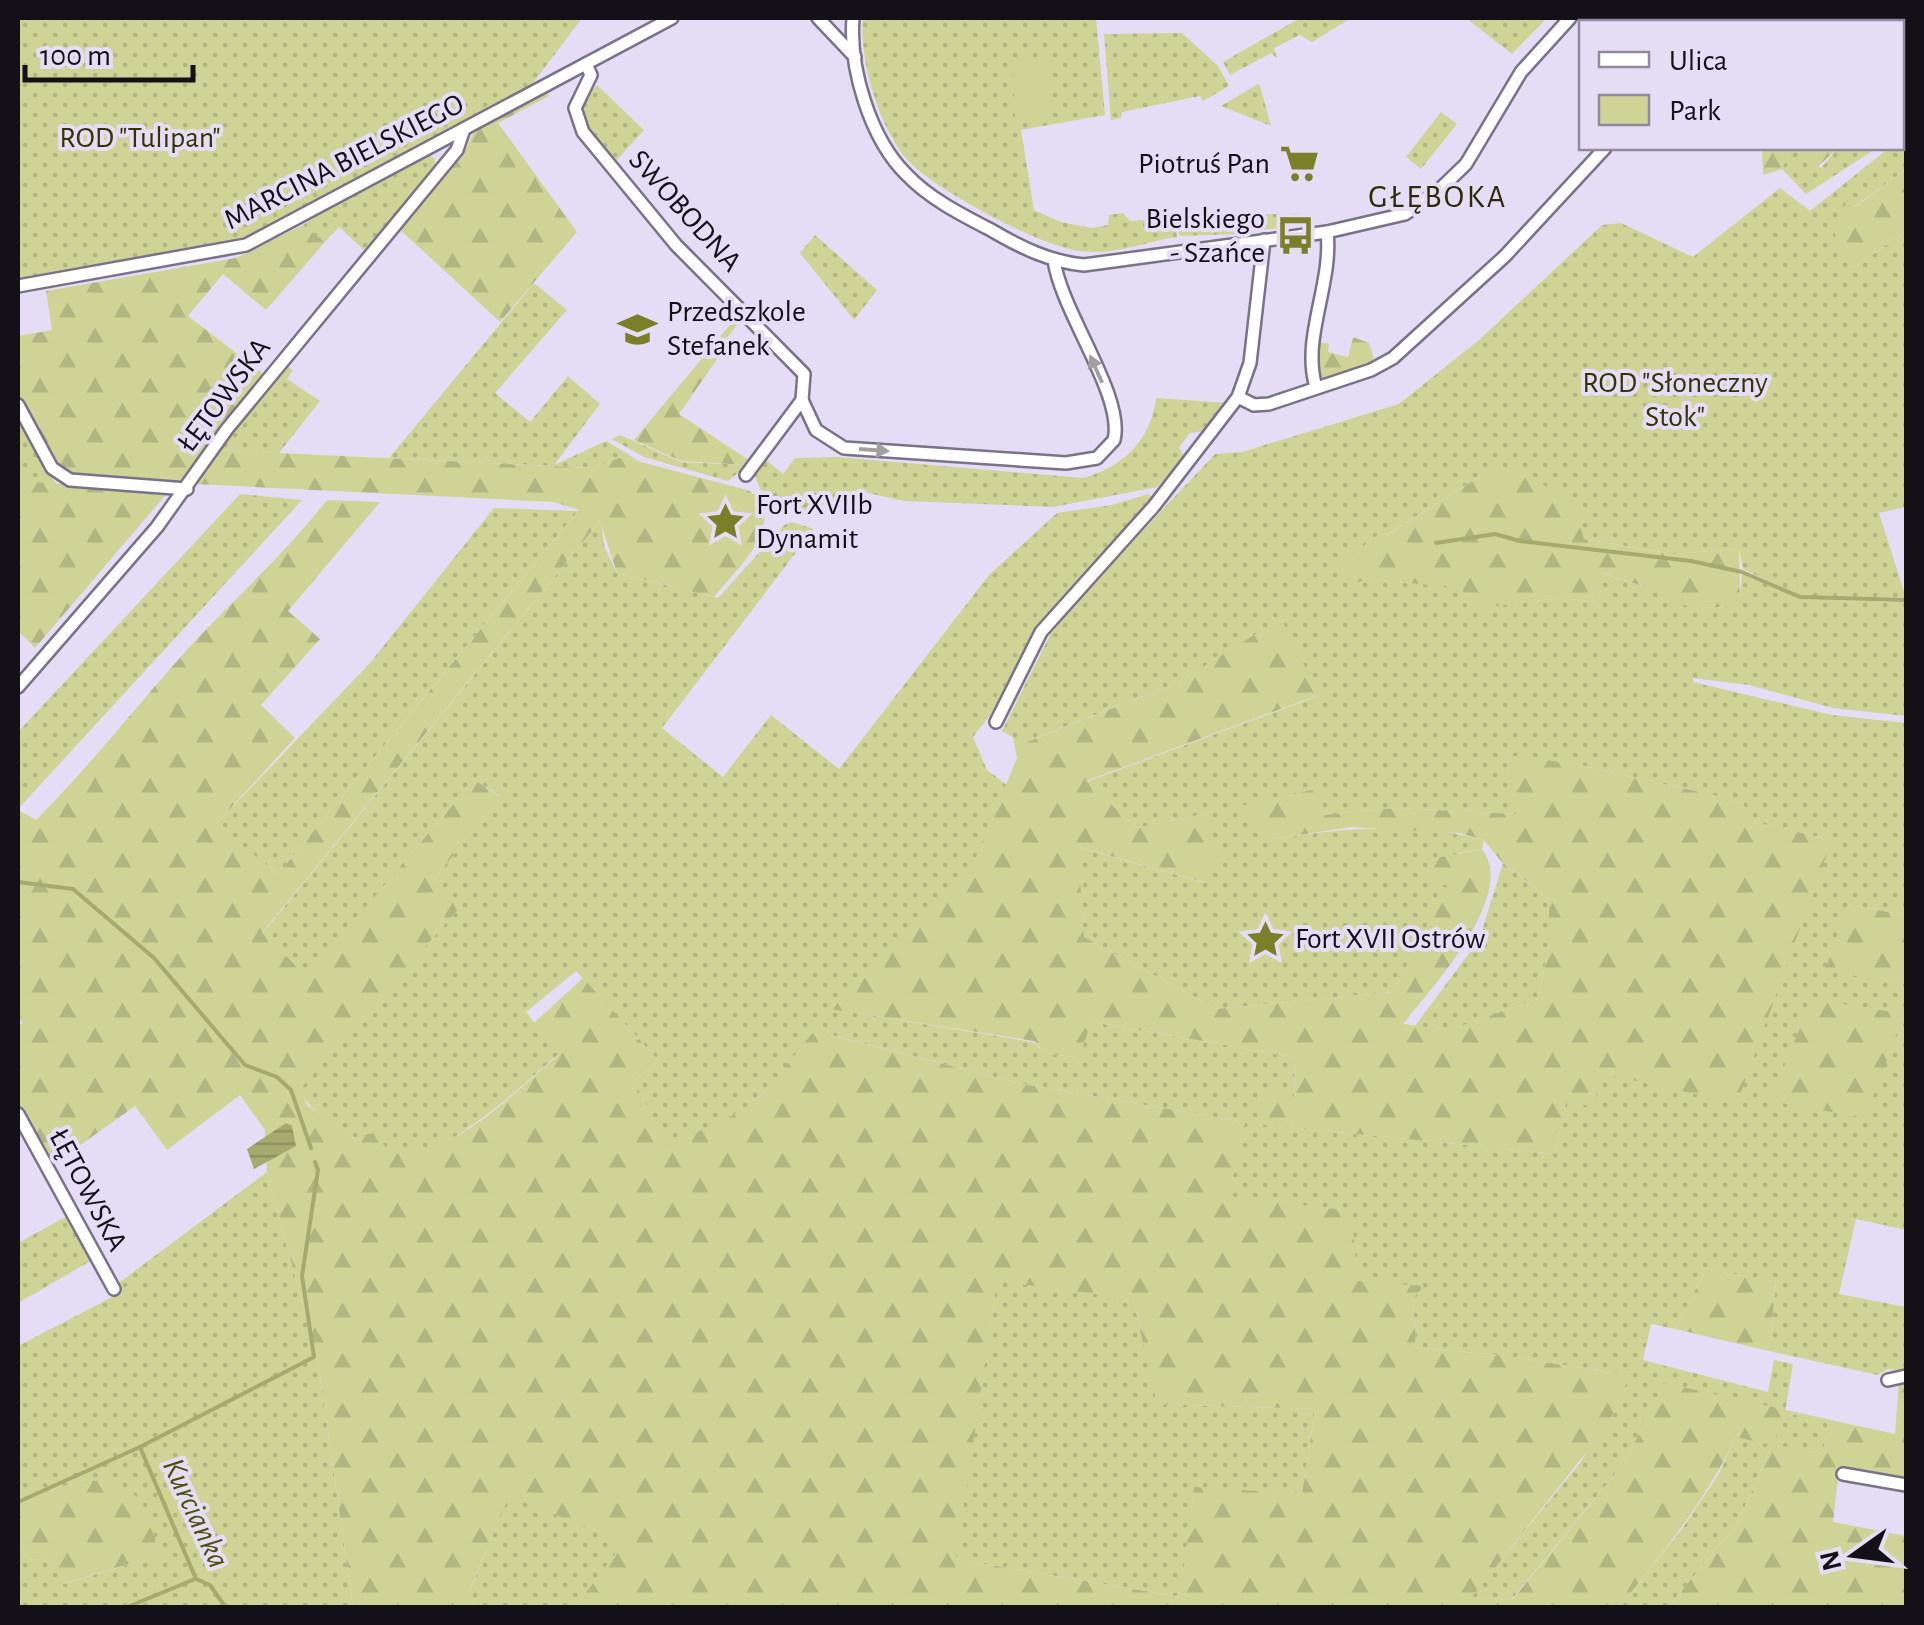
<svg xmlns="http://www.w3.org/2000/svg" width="1924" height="1625" font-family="'Alegreya Sans',sans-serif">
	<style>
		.green { fill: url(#green-dots) }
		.forest { fill: url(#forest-firs); fill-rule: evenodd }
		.pitch { fill: #cfd496 }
		.water { fill: url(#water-rules) }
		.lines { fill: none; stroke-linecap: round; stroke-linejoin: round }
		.stream { stroke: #a6aa6e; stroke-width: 4 }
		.minor-casing { stroke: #797288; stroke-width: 16 }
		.minor { stroke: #fff; stroke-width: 11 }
		.oneway { fill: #a19fa3 }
		.labels { text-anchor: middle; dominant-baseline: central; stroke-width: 8; stroke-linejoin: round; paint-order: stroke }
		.park-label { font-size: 30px; fill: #323402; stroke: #e5dcf6 }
		.street-label { font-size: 30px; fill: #131018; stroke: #e5dcf6 }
		.poi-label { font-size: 30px; fill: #131018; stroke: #e5dcf6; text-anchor: start }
		.neighbourhood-label { font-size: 32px; letter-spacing: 2.5px; fill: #2b2c02; stroke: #e5dcf6 }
		.water-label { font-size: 32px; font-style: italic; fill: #4e5005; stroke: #e5dcf6 }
	</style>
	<defs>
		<pattern id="green-dots" width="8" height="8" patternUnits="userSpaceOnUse" patternTransform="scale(2.5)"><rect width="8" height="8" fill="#cfd496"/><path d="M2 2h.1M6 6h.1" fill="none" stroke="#b1b581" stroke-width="1.8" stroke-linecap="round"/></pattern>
		<pattern id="forest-firs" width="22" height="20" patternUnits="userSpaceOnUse" patternTransform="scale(2.5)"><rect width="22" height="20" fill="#cfd496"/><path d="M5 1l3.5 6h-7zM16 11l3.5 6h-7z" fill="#b1b581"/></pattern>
		<pattern id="water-rules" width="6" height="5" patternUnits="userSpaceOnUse" patternTransform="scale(2.5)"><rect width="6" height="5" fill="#a6aa6e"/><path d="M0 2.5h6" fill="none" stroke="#8e915f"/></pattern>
	</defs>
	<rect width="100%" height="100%" fill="#e5dcf6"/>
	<g class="green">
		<polygon points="18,18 582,18 530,87 288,219 241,240 205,249 18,283"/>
		<path d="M863,18H1096L1105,115L1021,130L1034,210L1061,222L1091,228L1108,225L1109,215L1123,213L1130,221L1160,219L1162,224L1176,230L1177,237C1143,242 1114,256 1079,251C1040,246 928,187 904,156C878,122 859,60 863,18Z"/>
		<polygon points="1300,18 1351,18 1312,42 1300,35 1274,48 1277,58 1271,53 1230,75 1223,62"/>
		<polygon points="1466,18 1547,18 1512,54"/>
		<polygon points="1182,33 1218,66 1229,86 1203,101 1200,96 1122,112 1121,118 1111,120 1104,34"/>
		<polygon points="1258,84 1260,86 1271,126 1221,106"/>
		<polygon points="597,85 644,130 616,161 583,120 582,102"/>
		<polygon points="1441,112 1457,124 1421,169 1406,157"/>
		<path d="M1906,134V169L1854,207L1850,201L1853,268L1906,231V507L1879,513L1906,598L1800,596L1743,569L1739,549L1673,554L1584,539L1482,475L1340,564L1365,580L1462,586L1468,609L1558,598L1599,602L1601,573L1668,594L1665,600L1700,608L1739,605L1742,574L1801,599L1906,602V716L1833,708L1749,685L1693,678V682L1832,715L1906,723V915L1848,905L1826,970L1906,984V1230L1856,1219L1839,1294L1906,1307V1372L1888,1369L1878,1375L1769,1351L1776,1282L1706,1269L1675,1329L1651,1324L1643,1360L1768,1392L1774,1360L1793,1364L1785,1412L1828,1421L1823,1454L1772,1445L1737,1524L1668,1607H1619L1682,1529L1718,1475L1736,1437L1784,1412L1664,1384L1625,1462L1511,1600L1471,1597L1580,1463L1630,1376L1501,1355L1416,1348L1413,1298L1358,1282L1268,1203L1228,1196L1245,1122L1022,1084L831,1035L741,1112L668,1147L634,1081L659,1061L576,971L526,1012L559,1054C525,1082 453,1152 410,1154C388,1154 362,1143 344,1131C326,1118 309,1110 299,1089L461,906L435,879L499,795L474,780L307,977L262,934L601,520L604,546L617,573L718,598L784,525L792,522L814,529L662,728L723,777L771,715L839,769L989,575L1057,513L1112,505L1148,494L1154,498L1030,641L991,714L973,737L987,770L1023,797L1008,827L856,1013L1033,1042L1046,1053L1077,1058L1092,1022L1295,1057L1294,1098L1262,1091L1257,1124L1555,1154L1566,1102L1831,840L1745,820L1744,804L1726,798L1575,764L1506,756L1517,814L1394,808L1323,815L1315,790L1274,839C1344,828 1414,821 1484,840L1482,849L1458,853L1449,884L1393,992L1216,1009L1084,937L1077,847L1206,883L1208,813L1136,828L1086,782L1318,696L1281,619L1179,682L1023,743L1002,731L1056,623L1215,454L1242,452L1399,404L1479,340L1602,225L1621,223L1693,257L1780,188L1810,211L1889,148H1902Z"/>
		<polygon points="1838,148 1877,148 1806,194 1782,169 1789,152 1798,152 1821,168"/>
		<polygon points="429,155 435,159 435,168 364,250 339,227 325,242 303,225 346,197"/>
		<polygon points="1301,213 1299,225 1236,234 1181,236 1165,218"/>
		<polygon points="815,235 877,290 854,320 800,253"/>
		<polygon points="534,283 567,310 495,393 530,422 568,376 600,404 554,465 606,441 639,461 622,457 593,468 389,458"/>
		<polygon points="284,364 293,370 287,379 320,401 279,453 217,450"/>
		<path d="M1156,398L1228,403L1206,431L1190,433L1179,447L1185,458L1157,487L1053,507L904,501L864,492L838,497L802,515L760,489L754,473L766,460L783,474L795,458L837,457L1083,478C1124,467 1151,439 1156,398Z"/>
		<polygon points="18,414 57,486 18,481"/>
		<polygon points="620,435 681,462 747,465 728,481 644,457 612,439"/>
		<polygon points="240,494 302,500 18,809 18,732"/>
		<polygon points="494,508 578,511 278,874 215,825 370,663"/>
		<polygon points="1503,863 1549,899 1549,945 1538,999 1450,1030 1415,1026 1479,940"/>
		<polygon points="267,1172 318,1362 353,1607 18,1607 18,1545 28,1560 48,1558 64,1584 140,1561 161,1567 83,1480 18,1502 18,1346 120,1293 116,1285"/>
		<polygon points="69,1215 94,1259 18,1303 18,1243"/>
		<polygon points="997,1280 1133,1299 1158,1404 1315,1409 1302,1494 1194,1488 1181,1597 955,1559"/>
		<polygon points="509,1495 625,1542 575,1607 474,1607 471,1588"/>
	</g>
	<g class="forest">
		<polygon points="546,91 549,96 498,123 577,232 500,322 397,227 463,156 474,131"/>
		<polygon points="1762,148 1838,148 1814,170 1799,152 1789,152 1782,169 1763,175"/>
		<polygon points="1906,169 1906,231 1853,268 1840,251 1832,224 1849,200 1855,207"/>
		<polygon points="303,225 325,242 266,310 223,274 188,316 264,374 180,486 69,476 55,463 18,396 18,336 52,330 46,291 236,258"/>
		<polygon points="738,315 742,319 726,339 729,342 679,414 750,461 747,465 681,461 634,440"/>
		<polygon points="1353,337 1369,343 1375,363 1330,379 1320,377 1315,364 1319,342 1329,344 1328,352 1348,357"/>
		<path d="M217,450L593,468L622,457L747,490L763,499C773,540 738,567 714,597L617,573L600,521L262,933L307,976L474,780L499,796L435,879L462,905L300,1089L307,1105L355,1138L376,1132L387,1150C456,1160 509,1095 559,1055L534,1023L583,978L659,1061L634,1081L668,1146L741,1111L765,1092L814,1031L1022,1084L1245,1122L1229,1196L1351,1211L1358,1281L1424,1286L1413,1298L1416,1348L1501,1355L1630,1376L1607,1426L1472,1597L1512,1600L1625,1462L1664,1383L1895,1434L1899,1380L1906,1381V1481L1839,1468L1833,1522L1906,1536L1904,1607H1668L1737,1524L1772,1445L1736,1437C1706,1500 1663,1553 1619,1607H575L624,1542L509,1496L471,1587L474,1607H353L318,1362L267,1172L265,1130L240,1095L167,1150L135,1106L51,1166L18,1108V1027L22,1023L18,1017V810L36,820C93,763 141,700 195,641C240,594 287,551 327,500L380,502L288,611L320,639L261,705L295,738L216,824L278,874L579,510L554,502L196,484ZM997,1281L1133,1299L1157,1404L1315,1409L1302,1494L1194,1487L1180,1597L956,1559ZM1785,1413L1828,1421L1823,1454L1773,1444Z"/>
		<polygon points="1515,467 1574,504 1584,539 1673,554 1739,549 1740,606 1700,608 1665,601 1667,594 1602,573 1599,602 1558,598 1468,610 1462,587 1365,580 1352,584 1340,564 1385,529 1387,535 1482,475"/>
		<polygon points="18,481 169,491 35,648 18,631"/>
		<path d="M1281,618L1319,695L1086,781L1136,828L1208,813L1218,858L1207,883L1078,847L1084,937L1216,1009L1393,992L1448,885H1429V866L1436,858L1482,849C1518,895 1431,989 1403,1024L1449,1030L1538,999L1549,945V899L1501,861L1484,840L1458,833L1351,827L1274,839L1236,807L1316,789L1324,815L1394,808L1516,814L1506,755L1575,764L1726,798L1744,804L1746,820L1832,840L1737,1103L1599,1073L1595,1107L1566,1102L1555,1154L1256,1124L1262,1090L1294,1097L1295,1057L1092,1022L1078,1058L1045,1053L1034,1041L830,1009L919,928L973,864L1017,758L1013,737L1024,743L1179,682Z"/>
		<polygon points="1847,905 1906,915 1906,984 1825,971"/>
		<polygon points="1812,999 1904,1014 1865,1118 1770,1101"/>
		<polygon points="1706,1269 1776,1282 1769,1351 1675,1329"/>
		<path d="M83,1480C149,1482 149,1512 161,1568L139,1561L63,1584L48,1558L28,1560L18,1545V1502Z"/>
	</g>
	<polygon class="pitch" points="1048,59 1049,120 1015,120 1013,60"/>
	<polygon class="water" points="286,1123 292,1126 296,1146 254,1169 247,1149"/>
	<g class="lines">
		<g class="stream">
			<polyline points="1436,543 1495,534 1520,541 1691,561 1742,572 1800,597 1906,600"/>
			<polyline points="18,882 73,889 154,958 245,1065 277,1077 291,1090 311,1148"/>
			<polyline points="140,1447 314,1357 302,1276 318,1170 315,1162"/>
			<polyline points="18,1502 140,1447 196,1579 210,1585 226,1608"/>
			<polyline points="125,1608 195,1579"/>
		</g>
		<defs>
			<g id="minor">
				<polyline points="818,18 855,57"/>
				<path d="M853,18C849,68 870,139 907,175C930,199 962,215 991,230C1020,247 1050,262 1084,265L1327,232L1405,214L1438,191L1466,164L1521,72L1570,18"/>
				<polyline points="1699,22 1702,18"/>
				<polyline points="586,64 591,75 575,108 583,132 676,245 804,374 802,400 746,475"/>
				<polyline points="18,286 246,245 672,18"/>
				<path d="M1316,387C1301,338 1333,284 1327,232"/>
				<polyline points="1238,397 1254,405 1269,404 1371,370 1393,358 1505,256 1605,148"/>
				<path d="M802,400L816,430L844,448L1066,463L1097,458L1114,440C1125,396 1061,312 1054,260"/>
				<polyline points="18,405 52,468 70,480 187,489"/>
				<polyline points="18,687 157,527 227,429 457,150 464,129"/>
				<polyline points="996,722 1041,632 1154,506 1238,397 1250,363 1264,240"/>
				<polyline points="18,1114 114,1289"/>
				<polyline points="1888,1380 1906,1376"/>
				<polyline points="1843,1474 1906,1485"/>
			</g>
		</defs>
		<use href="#minor" class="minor-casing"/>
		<use href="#minor" class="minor"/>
	</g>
	<defs><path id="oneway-solid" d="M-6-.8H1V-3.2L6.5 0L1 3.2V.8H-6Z" transform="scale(2.5)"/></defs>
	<g class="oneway">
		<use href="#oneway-solid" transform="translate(1096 369) rotate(-114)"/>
		<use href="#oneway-solid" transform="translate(874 450) rotate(4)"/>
	</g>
	<defs>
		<symbol id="supermarket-bare" viewBox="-9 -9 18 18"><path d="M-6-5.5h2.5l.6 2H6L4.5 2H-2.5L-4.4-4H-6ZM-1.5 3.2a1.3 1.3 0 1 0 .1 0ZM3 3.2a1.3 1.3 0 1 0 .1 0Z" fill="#7b7f28" stroke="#e5dcf6" stroke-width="2.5" paint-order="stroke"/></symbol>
		<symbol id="bus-bare" viewBox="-9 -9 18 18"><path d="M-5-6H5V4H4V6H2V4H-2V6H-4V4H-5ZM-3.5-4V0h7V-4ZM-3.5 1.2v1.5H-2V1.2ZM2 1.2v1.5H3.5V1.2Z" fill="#7b7f28" stroke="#e5dcf6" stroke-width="2.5" paint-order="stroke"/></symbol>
		<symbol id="school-bare" viewBox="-9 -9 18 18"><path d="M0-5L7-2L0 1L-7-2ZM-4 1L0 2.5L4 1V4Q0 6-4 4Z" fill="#7b7f28" stroke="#e5dcf6" stroke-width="2.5" paint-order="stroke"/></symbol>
		<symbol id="sight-bare" viewBox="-9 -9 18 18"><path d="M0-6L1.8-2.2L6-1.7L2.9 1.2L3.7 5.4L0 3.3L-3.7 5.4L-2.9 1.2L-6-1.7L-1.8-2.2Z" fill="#7b7f28" stroke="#e5dcf6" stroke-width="2.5" paint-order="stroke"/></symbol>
	</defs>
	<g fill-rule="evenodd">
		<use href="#supermarket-bare" x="1272" y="136" width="55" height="55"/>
		<use href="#bus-bare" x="1268" y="208" width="55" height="55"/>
		<use href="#school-bare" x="610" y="302" width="55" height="55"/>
		<use href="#sight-bare" x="698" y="494" width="55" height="55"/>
		<use href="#sight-bare" x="1238" y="912" width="55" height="55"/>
	</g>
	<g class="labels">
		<g class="park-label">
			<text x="140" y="138">ROD "Tulipan"</text>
			<text x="1675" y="383">ROD "Słoneczny<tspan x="1675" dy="34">Stok"</tspan></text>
		</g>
		<g class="street-label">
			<text transform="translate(344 162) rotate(-27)">MARCINA BIELSKIEGO</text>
			<text transform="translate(685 211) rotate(48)">SWOBODNA</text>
			<text transform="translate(224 395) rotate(-53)">ŁĘTOWSKA</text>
			<text transform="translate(88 1190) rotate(62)">ŁĘTOWSKA</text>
		</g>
		<g class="poi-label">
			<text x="1270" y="164" text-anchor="end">Piotruś Pan</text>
			<text x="1265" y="219" text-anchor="end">Bielskiego<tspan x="1265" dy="34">- Szańce</tspan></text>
			<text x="667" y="312">Przedszkole<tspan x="667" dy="34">Stefanek</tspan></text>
			<text x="756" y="505">Fort XVIIb<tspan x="756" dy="34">Dynamit</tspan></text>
			<text x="1295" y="939">Fort XVII Ostrów</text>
		</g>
		<g class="neighbourhood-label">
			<text x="1438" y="197">GŁĘBOKA</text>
		</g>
		<g class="water-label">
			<text transform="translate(196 1513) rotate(65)">Kurcianka</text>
		</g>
	</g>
	<rect width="1924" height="1625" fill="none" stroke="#131018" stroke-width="40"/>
	<rect x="1579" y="20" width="325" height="130" fill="#e5dcf6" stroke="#918a9d" stroke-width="2.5"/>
	<rect x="1599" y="52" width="50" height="15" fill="#ffffff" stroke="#918a9d" stroke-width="2.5"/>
	<text x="1669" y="70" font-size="30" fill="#131018">Ulica</text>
	<rect x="1599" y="95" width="50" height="30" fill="#cfd496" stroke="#918a9d" stroke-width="2.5"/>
	<text x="1669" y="120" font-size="30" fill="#131018">Park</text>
	<g transform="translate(1854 1555) rotate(256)" stroke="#e5dcf6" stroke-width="8" paint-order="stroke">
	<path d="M0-8L18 38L0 25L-18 38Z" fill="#131018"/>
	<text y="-15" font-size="28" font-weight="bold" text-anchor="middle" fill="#131018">N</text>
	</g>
	<path d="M25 65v15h168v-15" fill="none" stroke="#131018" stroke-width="5"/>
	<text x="40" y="65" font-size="30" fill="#131018" stroke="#e5dcf6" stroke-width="8" paint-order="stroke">100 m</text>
</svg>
